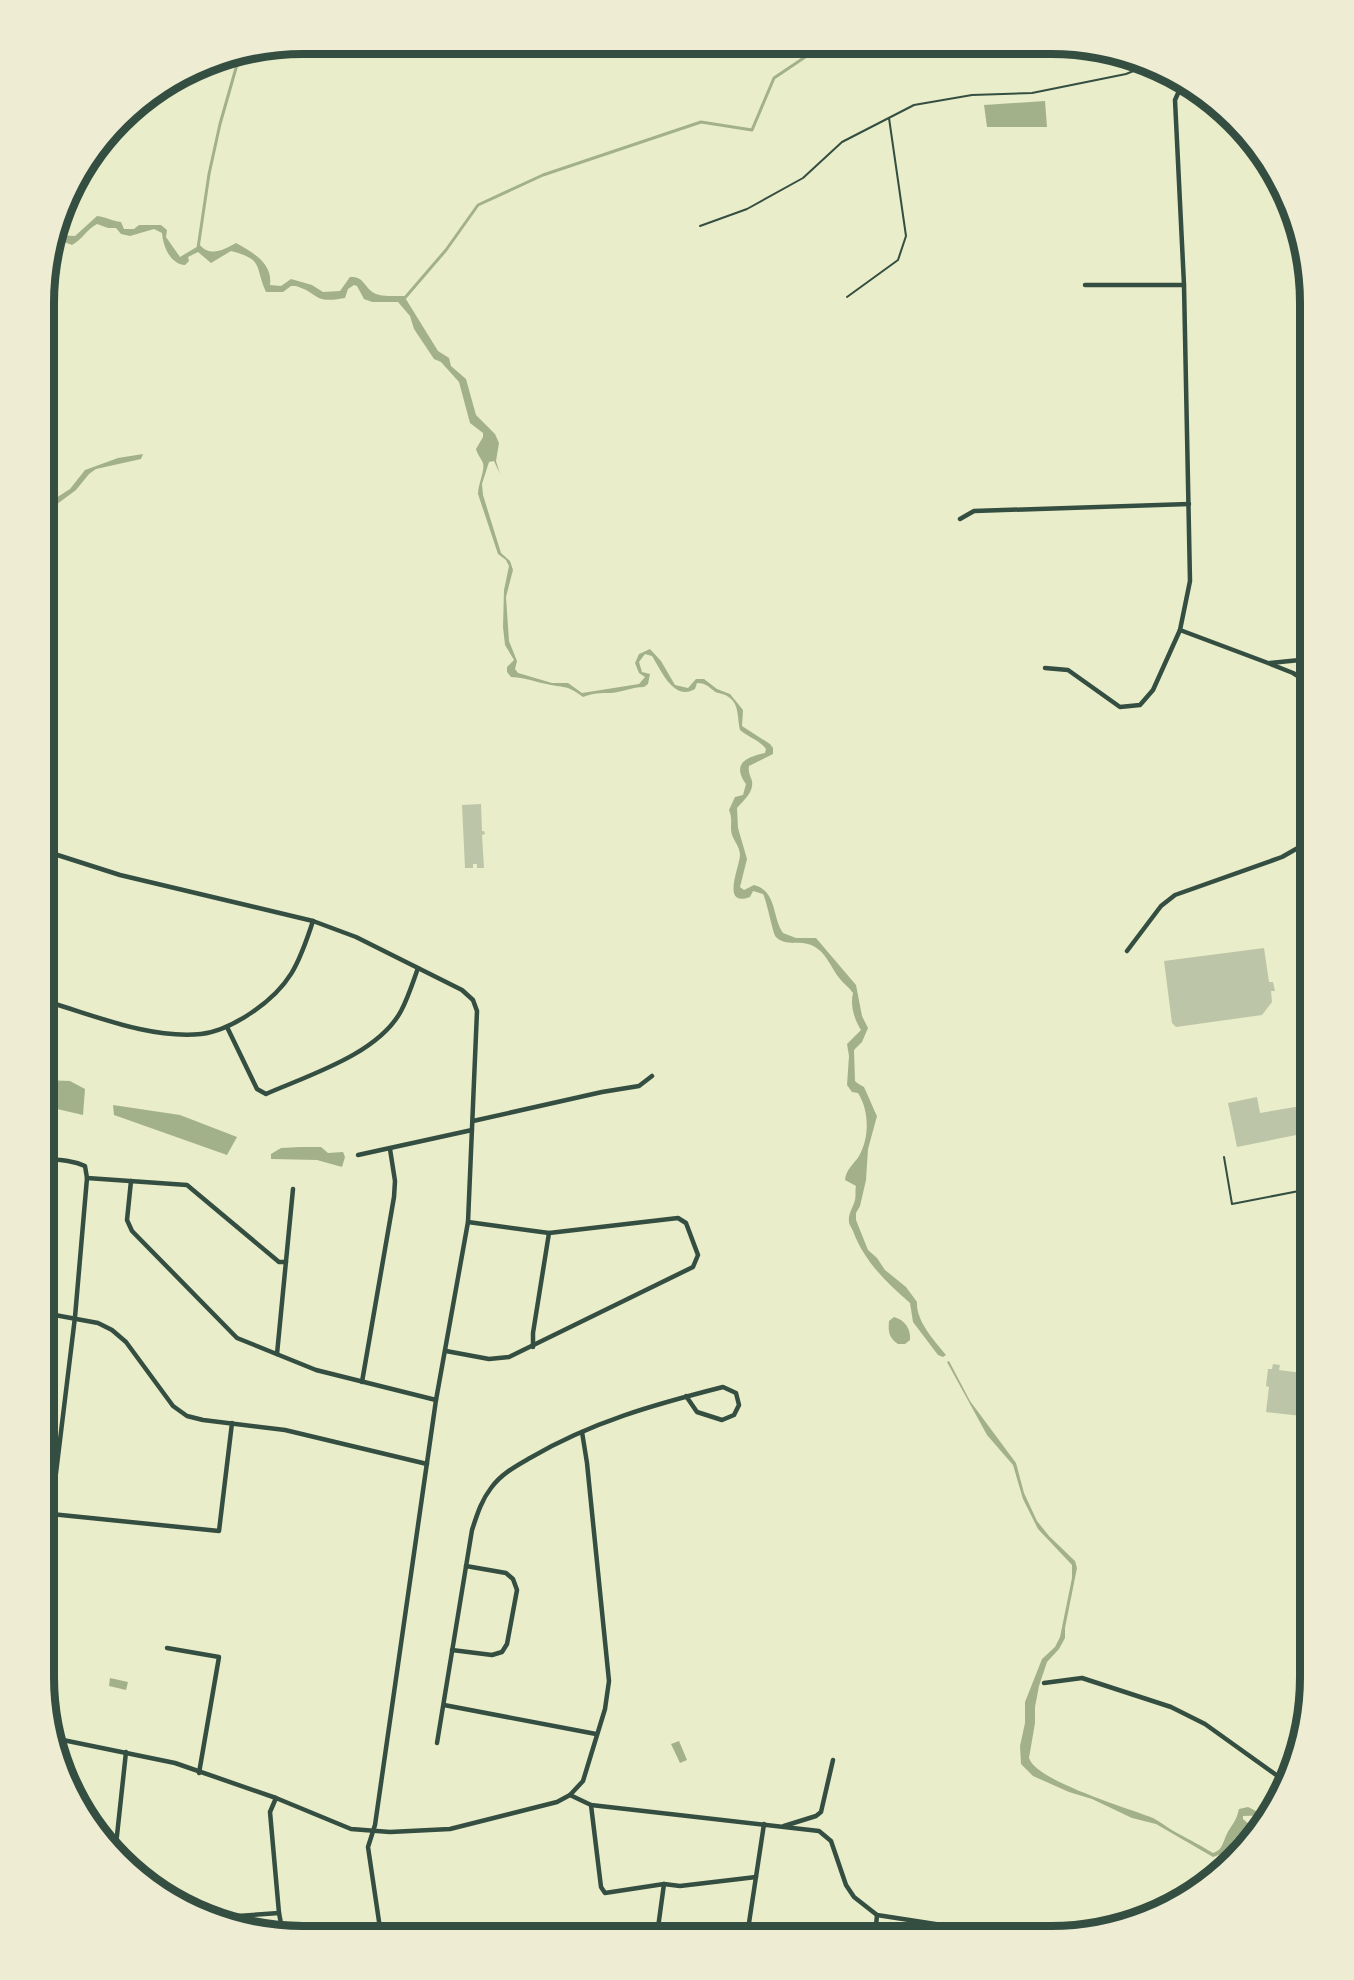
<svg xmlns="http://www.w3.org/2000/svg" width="1354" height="1980" font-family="'Public Sans',sans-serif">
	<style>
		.water { fill: #a3b18a }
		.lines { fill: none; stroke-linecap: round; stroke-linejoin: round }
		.stream { stroke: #a3b18a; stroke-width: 3 }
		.building { fill: #bcc5a7 }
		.service { stroke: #344e41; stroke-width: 2 }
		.minor { stroke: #344e41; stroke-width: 4.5 }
		.primary { stroke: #344e41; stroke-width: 7 }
		.rim { fill: none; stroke: #344e41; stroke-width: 8 }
	</style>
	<rect width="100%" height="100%" fill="#e9edc9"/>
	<g class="water">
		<polygon points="1045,101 1047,127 987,127 984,105"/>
		<path d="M97,216C106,217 112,221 121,222L124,229H134L139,225H161L167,230L166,237L180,257L200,245C210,257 224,250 236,243C252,252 273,263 270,285L281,286L291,279L312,285L323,292L340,291L350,277C364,276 364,287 374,293C381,297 395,296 404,296L438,351L449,358L451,366L466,379L476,415L495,434L499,443L496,461L500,474L494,461L489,462L482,484L483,495L501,553L510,561L513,570L506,597L509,641L517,661L515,669L518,673L552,683H568L582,693L639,684L645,677L639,673L635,663L639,654L650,649L661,661L675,685L688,688L696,679H704L717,689L730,694L743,710L742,726L770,744L773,748V754L749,766C748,772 750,775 752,781C754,792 744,800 737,808L738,828L747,859L740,887L744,890L754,885C777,891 772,917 783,933L796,938H816L856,985L862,1016L868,1028L862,1042L854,1050L855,1081C858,1084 861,1085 864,1087C865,1089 876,1114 877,1116L868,1149L866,1180L860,1206L856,1213V1220L868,1250L877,1258L885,1270L906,1287L917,1302C916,1321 933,1339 946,1355L943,1357L938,1355L913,1322L910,1303C886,1282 864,1261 853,1231C852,1228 849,1225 849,1222C848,1213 853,1208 855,1200C856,1196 855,1190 856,1186L845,1180C846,1169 854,1164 859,1156C870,1137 869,1110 858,1093L852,1092L847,1085L849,1056L847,1044L861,1030C854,1019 850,1005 853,993C849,987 844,984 840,979C831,968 826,951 811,945C800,940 786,947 776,937C773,935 767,901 763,894L753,891L750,897C720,908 740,866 740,855C740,845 731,839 731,829C731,821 732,818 729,810L735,797L743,795L746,784C731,763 747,757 765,753L766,749C761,741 748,737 740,730C737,718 740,703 727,696C723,693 718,694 714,691C708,686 705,683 697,683L695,689C674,702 661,670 652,656L645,654L639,662L642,672L650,674L648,684L644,687C632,687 622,692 611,693C600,693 593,693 583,697C568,686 568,688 551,685C535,682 528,678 511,677L507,672V667L514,660L505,645L503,627L504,590L509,566L506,560L498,554L478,494C478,484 485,471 483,463C481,458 477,454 476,449L483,437V433L470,423L459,382L441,362L434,359L414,329L410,316L398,302H372L364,299L357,286L354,285L348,289L345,298C312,304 321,294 296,286H291L283,292H266C254,266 265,260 231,251L211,263L198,252L188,257L189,261L185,265C170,264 163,246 162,233L154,229L130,236L121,234L116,228H108L97,224C87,229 82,240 72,245L56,239L57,235L75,236Z"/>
		<polygon points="143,454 141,459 96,469 89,474 76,490 45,513 45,505 70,489 85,470 118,458"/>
		<polygon points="44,1080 70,1081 85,1089 83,1115 44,1106"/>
		<polygon points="113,1105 180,1115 237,1137 227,1155 114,1115"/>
		<polygon points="300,1147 321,1147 328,1153 343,1152 345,1157 342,1167 317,1160 271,1159 271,1154 281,1148"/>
		<path d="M894,1317C905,1320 911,1329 910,1340L905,1344H898C889,1338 888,1332 889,1321Z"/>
		<path d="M949,1361L970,1401L1016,1463L1024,1493L1037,1521L1049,1536L1075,1561L1077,1568L1065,1628V1638L1059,1649L1047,1662L1039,1686L1035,1707V1723L1029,1758C1036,1781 1128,1808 1153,1818C1161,1822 1169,1829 1177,1833C1190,1840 1200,1845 1213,1853C1224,1850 1223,1839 1229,1830C1234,1822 1236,1821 1239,1809L1248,1807L1256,1811L1279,1797L1270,1815L1243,1816V1819L1251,1826C1252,1836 1242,1836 1235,1838L1224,1853L1213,1857L1156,1824L1132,1818L1092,1799L1069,1792L1033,1776L1021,1764L1020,1746L1025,1723V1702L1042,1659L1055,1647L1060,1637L1072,1578V1565L1038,1529L1023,1499L1013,1465L987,1435L947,1362Z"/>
		<polygon points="110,1678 128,1682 126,1690 109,1686"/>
		<polygon points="679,1741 687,1760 680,1763 671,1744"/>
	</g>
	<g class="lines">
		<g class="stream">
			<polyline points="198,248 209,174 220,124 240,54"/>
			<polyline points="403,300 446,250 478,205 543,175 701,122 752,130 774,78 823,45"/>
		</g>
	</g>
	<g class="building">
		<polygon points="481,804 482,831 484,831 485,834 482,835 484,868 477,868 477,864 473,864 473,868 465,868 462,805"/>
		<polygon points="1264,948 1269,982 1273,982 1275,991 1271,991 1272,1002 1262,1015 1176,1027 1172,1023 1164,961"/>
		<polygon points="1257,1097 1260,1113 1301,1106 1306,1133 1237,1147 1228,1103"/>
		<polygon points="1273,1364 1280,1365 1279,1370 1309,1374 1302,1416 1266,1412 1269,1387 1266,1386 1268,1369 1272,1369"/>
	</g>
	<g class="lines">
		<g class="service">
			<polyline points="700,226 747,209 803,178 842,142 914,105 972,95 1032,93 1126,74 1151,64"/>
			<polyline points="847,297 898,260 906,236 889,118"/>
			<polyline points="1224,1157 1232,1204 1299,1191 1310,1180"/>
		</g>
		<g class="minor">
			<polyline points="1183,82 1175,100 1184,285 1190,581 1180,630 1268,663 1293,673 1309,683"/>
			<polyline points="1085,285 1184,285"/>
			<polyline points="960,519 974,511 1189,504"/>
			<polyline points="1270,663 1310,659"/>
			<polyline points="1045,668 1068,670 1120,707 1140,705 1153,690 1180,630"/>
			<polyline points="45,851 120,875 313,921 356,937 462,990 473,1000 477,1011 468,1222 436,1400 375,1825 368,1847 381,1935"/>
			<polyline points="1127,951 1161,906 1175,895 1282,857 1303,845 1310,844"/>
			<path d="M45,1001C94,1015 148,1039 201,1034C219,1032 236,1023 251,1013C290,987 299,964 313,921"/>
			<path d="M227,1027L257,1089L266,1094C309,1075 378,1054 401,1011C408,998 413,982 418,968"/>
			<polyline points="473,1121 602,1092 639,1086 652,1076"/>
			<polyline points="358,1155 472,1130"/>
			<path d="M44,1159C59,1160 72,1160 85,1166L87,1178L75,1317L51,1514L219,1531L232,1423"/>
			<polyline points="87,1178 187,1185 279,1262 286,1262"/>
			<polyline points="131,1181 127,1220 132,1231 237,1338 316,1370 436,1400"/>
			<polyline points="44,1313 98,1323 112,1330 126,1342 173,1406 187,1416 203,1420 285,1430 427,1464"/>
			<polyline points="533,1347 533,1333 549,1233"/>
			<polyline points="446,1351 489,1359 509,1357 693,1267 698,1255 686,1223 678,1218 549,1233 468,1222"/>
			<polyline points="277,1354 293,1189"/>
			<polyline points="362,1382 394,1197 395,1181 390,1149"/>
			<polyline points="167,1648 219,1657 199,1773"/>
			<polyline points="452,1650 492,1655 502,1652 507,1644 517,1590 513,1579 506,1573 466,1566"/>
			<polyline points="1044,1683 1082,1678 1171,1707 1205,1724 1286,1782"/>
			<polyline points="444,1705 596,1734"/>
			<polyline points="58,1739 175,1763 276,1798 351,1829 390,1832 450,1829 557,1802 570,1795 583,1781 605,1709 609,1681 587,1463 582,1432"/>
			<path d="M437,1743L472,1530C477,1515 481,1501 491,1488C501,1474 516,1466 530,1458C591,1422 656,1404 723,1387L736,1393L739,1405L734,1415L722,1420L697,1412L686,1396"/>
			<polyline points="570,1795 591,1805 819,1831 831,1841 846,1885 854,1897 877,1915 974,1930 991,1936"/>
			<polyline points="276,1798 270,1812 279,1913 283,1934"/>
			<polyline points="591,1805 601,1887 605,1893 664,1884 680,1886 756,1877"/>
			<polyline points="784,1826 816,1816 821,1812 833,1760"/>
			<polyline points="115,1854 126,1752"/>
			<polyline points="223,1917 279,1913"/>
			<polyline points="657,1935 664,1884"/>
			<polyline points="747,1936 764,1824"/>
			<polyline points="875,1936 877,1915"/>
		</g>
		<polyline class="primary" points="1310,686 1308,675 1310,661"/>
	</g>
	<path d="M0 0H1354V1980H0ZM303 54H1051A249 249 0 0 1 1300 303V1677A249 249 0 0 1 1051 1926H303A249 249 0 0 1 54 1677V303A249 249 0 0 1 303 54Z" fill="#eeecd3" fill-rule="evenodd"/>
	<path class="rim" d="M303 54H1051A249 249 0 0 1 1300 303V1677A249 249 0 0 1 1051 1926H303A249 249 0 0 1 54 1677V303A249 249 0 0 1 303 54Z"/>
</svg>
